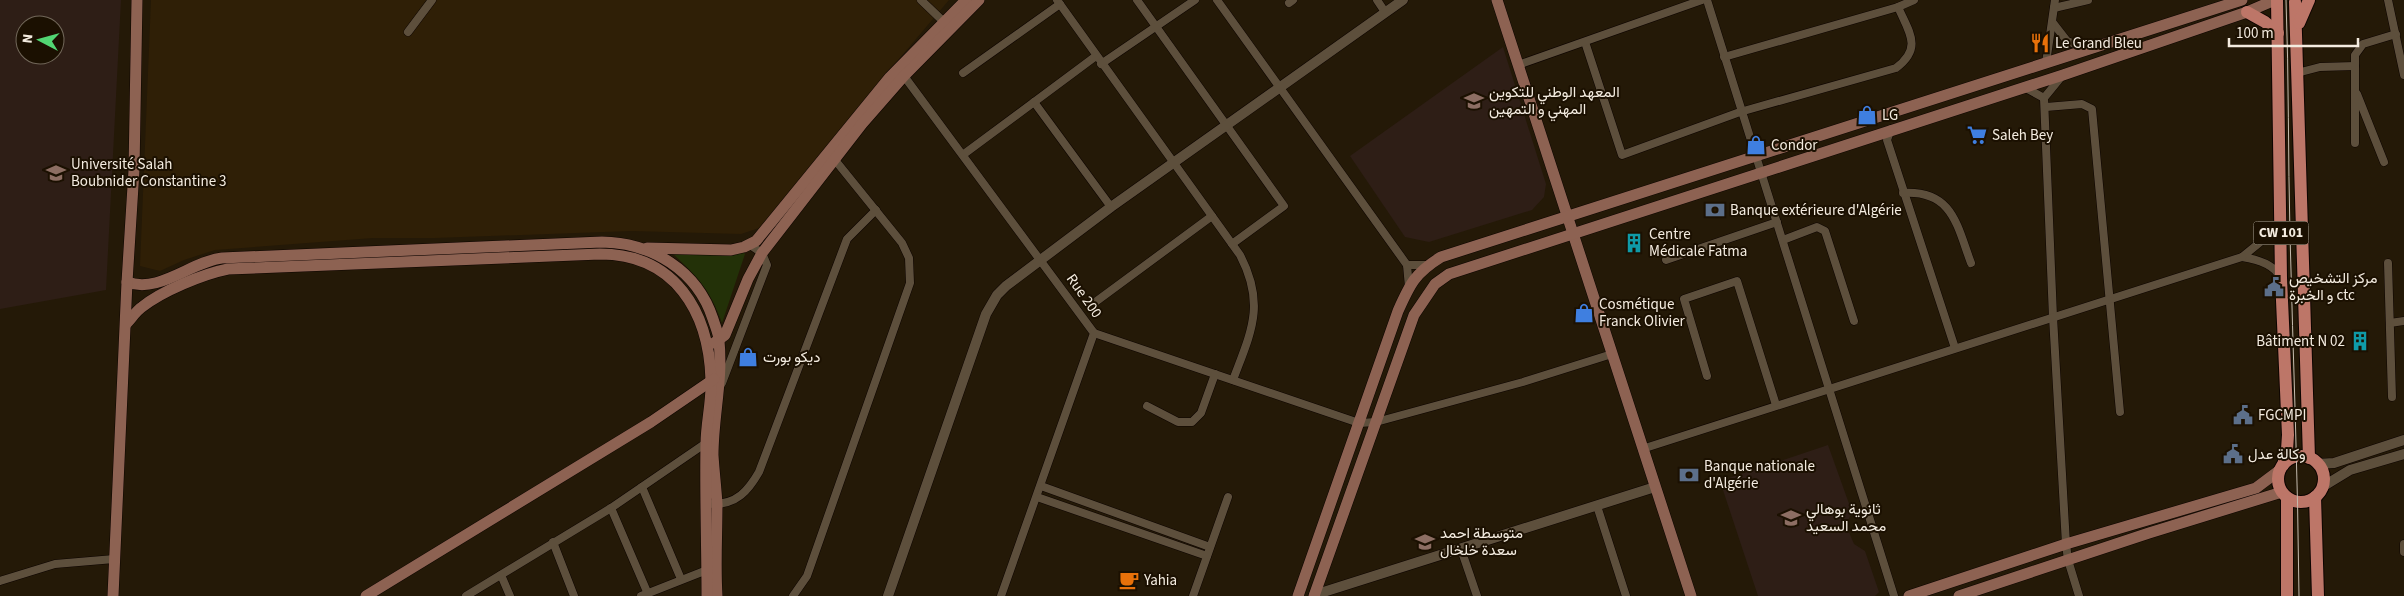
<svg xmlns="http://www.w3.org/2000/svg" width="2404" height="596" font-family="'Source Sans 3',Vazirmatn,sans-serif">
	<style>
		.built { fill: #2f1f06 }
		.education { fill: #2e1e16; fill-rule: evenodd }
		.green { fill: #233108 }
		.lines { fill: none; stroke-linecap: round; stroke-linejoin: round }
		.minor-casing { stroke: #0d0400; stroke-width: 9 }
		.tertiary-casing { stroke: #0d0400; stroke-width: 11 }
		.secondary-casing { stroke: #0d0400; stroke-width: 12 }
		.primary-casing { stroke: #0d0400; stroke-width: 14 }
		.minor { stroke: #5d4f3c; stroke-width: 8 }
		.tertiary { stroke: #5d4f3c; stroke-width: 10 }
		.secondary { stroke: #8d6252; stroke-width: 11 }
		.primary { stroke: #bd7668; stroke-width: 12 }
		.tram { stroke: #c5bcaf; stroke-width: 1 }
		.labels { text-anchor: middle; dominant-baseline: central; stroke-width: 4; stroke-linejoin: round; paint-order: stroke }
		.shield { fill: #1b1001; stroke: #b3aa9d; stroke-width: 1 }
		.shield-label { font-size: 14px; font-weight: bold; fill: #f4ece0 }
		.poi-label { font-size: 15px; fill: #f4ece0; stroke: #1b1001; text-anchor: start }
		.street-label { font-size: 15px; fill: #f4ece0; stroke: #1b1001 }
	</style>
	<rect width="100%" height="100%" fill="#241907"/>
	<polygon class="built" points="151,0 949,0 849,118 793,195 762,227 741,234 631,231 435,238 373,238 215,250 184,260 160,271 140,266"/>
	<g class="education">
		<path d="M0,0H121L106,290L0,309ZM25,25H55V55H25Z"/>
		<polygon points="1503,47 1546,184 1544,197 1532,210 1429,242 1405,237 1350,156"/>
		<polygon points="1828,445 1852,512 1846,525 1854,544 1865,551 1879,592 1875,596 1758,596 1720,481"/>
	</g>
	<path class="green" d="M671,252H743L745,254L722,323C710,289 697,276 671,252Z"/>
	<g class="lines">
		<defs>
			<g id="minor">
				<polyline points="921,0 944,22"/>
				<path d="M1057,0L1240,255C1266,305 1251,332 1233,380"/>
				<polyline points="1137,0 1284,206 1232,244"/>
				<polyline points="1217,0 1407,265 1409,287"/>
				<polyline points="1377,0 1385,12"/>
				<polyline points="1707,0 1894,596"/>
				<polyline points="2388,0 2404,75"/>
				<polyline points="1289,3 1293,0"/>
				<polyline points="2054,8 2088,0"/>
				<polyline points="2053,23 2067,41 2088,49"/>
				<polyline points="408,32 432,0"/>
				<path d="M1585,42L1622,155L1740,112L1896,68C1923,48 1909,32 1898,7"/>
				<polyline points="1724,57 1898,7 1914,0"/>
				<polyline points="2046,63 2055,0"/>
				<polyline points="1101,64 1195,0"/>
				<polyline points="1518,65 1702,0"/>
				<polyline points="963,73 1060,4"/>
				<polyline points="2297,73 2320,67 2355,66"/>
				<polyline points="904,76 1094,333 1001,596"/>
				<polyline points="2062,76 2044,98 2053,317 2066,544 2068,560 2079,596"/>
				<polyline points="2024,87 2044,98"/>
				<polyline points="2357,94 2384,162"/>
				<polyline points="1034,102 1111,207"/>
				<polyline points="2046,107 2082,104 2092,109 2120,412"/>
				<polyline points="1891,129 1887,140 1955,348"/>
				<polyline points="2355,143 2355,55 2363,44 2396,34"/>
				<polyline points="964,154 1096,56"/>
				<path d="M1903,193C1953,190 1957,226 1971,263"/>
				<path d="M2280,226L2242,257C2255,259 2274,264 2280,277"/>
				<polyline points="1783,240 1817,227 1825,231 1854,321"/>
				<polyline points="1666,260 1777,222"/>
				<polyline points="2388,263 2392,397"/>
				<polyline points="1407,265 1429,265"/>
				<polyline points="1094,303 1212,216"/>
				<polyline points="2390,323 2404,321"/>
				<polyline points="1094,333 1359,423 1376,422 1523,382 1612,354"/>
				<polyline points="1707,376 1684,299 1737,281 1776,405"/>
				<polyline points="722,383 767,265 762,253 750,245"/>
				<polyline points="1147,406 1178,422 1192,422 1201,413 1215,374"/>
				<polyline points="1642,449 2242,257"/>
				<polyline points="1041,486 1210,547"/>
				<polyline points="642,487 681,579"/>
				<polyline points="1037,497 1207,556"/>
				<path d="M713,504C737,504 748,491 759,472L847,239L876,210"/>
				<polyline points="1597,506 1626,596"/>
				<polyline points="611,508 648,594"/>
				<polyline points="553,542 574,596"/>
				<polyline points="2404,544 2404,552"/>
				<polyline points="1461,549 1477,596"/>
				<polyline points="501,575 510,596"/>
				<polyline points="0,581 55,564 114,559"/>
				<polyline points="466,596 611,508 706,443"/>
				<polyline points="641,596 707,570"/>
				<polyline points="793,596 807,576 910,283 909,258 902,243 835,160"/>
				<polyline points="1193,596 1228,497"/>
			</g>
			<g id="tertiary">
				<polyline points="2317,464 2334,463 2404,440"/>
				<polyline points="2322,487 2350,470 2404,454"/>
				<polyline points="1314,595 1655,487"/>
				<polyline points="888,596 986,314 997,295 1006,286 1111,207 1403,0"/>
			</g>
			<g id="secondary">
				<polyline points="1497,0 1691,596"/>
				<polyline points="647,248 731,250 744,247 756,241 890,77 966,0"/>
				<path d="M127,282C159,294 190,262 222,258L602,242C652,243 697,270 713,319C715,326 719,334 719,341C723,380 713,417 713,455C714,471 716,488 717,504C717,535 715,565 717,596"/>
				<path d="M126,324C131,319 136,311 142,307C162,291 203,274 228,269L600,254C675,254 709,312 711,380C712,401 706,423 706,444C705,495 707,545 707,596"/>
				<polyline points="714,343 725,335 748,279 762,253 862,124 904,76 979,0"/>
				<polyline points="113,596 127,282 134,170 137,0"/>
				<polyline points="366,596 651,422 714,379"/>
				<path d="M1298,596L1398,311C1410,284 1415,273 1441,257L2242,0"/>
				<polyline points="1314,596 1414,315 1435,284 1449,274 2063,75 2247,12 2275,0"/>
				<polyline points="1909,596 2066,544 2256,488 2280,470"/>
				<polyline points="1959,596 2149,533 2282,492"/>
			</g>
			<g id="primary">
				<polyline points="2277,0 2281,278 2288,435 2287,450 2283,465"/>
				<polyline points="2295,2 2309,458"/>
				<polyline points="2247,12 2265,22 2278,33"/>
				<polyline points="2299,23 2309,0"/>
				<circle cx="2301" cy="479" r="23"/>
				<polyline points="2315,497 2318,596"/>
				<polyline points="2287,498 2287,596"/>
			</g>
		</defs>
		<use href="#minor" class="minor-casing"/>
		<use href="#tertiary" class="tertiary-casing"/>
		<use href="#secondary" class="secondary-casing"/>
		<use href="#primary" class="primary-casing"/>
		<use href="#minor" class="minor"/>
		<use href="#tertiary" class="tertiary"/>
		<use href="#secondary" class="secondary"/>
		<use href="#primary" class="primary"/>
		<path class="tram" d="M2286,0C2289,79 2288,157 2290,235C2293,356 2298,476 2299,596"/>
	</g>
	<defs>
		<symbol id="restaurant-bare" viewBox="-9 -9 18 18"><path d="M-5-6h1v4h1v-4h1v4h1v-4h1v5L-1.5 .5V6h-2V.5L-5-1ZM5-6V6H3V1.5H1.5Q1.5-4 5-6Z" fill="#e8710a" stroke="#1b1001" stroke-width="2.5" paint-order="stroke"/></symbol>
		<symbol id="university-bare" viewBox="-9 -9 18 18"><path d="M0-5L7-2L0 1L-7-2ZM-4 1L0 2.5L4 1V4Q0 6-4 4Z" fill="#8d6e63" stroke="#1b1001" stroke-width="2.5" paint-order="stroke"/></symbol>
		<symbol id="shop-bare" viewBox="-9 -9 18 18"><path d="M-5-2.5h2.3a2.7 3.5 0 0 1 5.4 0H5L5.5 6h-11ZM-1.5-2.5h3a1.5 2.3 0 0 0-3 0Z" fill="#3f7fe0" stroke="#1b1001" stroke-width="2.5" paint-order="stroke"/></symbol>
		<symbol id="supermarket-bare" viewBox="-9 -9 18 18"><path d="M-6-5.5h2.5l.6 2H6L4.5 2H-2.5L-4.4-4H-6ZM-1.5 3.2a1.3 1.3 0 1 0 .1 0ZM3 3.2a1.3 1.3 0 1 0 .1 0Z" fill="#3f7fe0" stroke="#1b1001" stroke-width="2.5" paint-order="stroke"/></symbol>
		<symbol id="bank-bare" viewBox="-9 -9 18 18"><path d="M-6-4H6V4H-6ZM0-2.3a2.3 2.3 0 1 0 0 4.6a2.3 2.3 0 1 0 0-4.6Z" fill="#5c6f8a" stroke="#1b1001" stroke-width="2.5" paint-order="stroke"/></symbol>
		<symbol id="building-bare" viewBox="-9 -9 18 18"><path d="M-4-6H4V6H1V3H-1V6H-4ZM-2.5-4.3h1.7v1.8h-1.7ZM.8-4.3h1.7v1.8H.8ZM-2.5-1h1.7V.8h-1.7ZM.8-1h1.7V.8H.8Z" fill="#0f9aa8" stroke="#1b1001" stroke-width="2.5" paint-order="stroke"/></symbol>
		<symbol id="civic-bare" viewBox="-9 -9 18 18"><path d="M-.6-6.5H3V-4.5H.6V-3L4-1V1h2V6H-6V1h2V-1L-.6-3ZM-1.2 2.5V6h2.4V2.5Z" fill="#5c6f8a" stroke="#1b1001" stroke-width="2.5" paint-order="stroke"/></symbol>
		<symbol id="school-bare" viewBox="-9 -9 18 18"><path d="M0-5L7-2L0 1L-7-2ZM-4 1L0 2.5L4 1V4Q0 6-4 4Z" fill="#8d6e63" stroke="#1b1001" stroke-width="2.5" paint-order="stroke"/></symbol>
		<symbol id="cafe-bare" viewBox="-9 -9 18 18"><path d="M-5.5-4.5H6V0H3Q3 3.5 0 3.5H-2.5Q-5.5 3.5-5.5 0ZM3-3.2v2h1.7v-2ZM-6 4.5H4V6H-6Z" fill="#e8710a" stroke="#1b1001" stroke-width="2.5" paint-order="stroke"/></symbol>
	</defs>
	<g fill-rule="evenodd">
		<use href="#restaurant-bare" x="2026" y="29" width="28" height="28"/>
		<use href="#university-bare" x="1460" y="87" width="28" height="28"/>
		<use href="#shop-bare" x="1853" y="101" width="28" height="28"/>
		<use href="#supermarket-bare" x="1963" y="121" width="28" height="28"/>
		<use href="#shop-bare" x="1742" y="131" width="28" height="28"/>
		<use href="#university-bare" x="42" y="159" width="28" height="28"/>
		<use href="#bank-bare" x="1701" y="196" width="28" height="28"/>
		<use href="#building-bare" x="1620" y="229" width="28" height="28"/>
		<use href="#civic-bare" x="2260" y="273" width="28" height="28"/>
		<use href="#shop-bare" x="1570" y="299" width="28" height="28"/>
		<use href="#building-bare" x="2346" y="327" width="28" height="28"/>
		<use href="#shop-bare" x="734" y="343" width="28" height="28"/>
		<use href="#civic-bare" x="2229" y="401" width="28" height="28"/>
		<use href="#civic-bare" x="2219" y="440" width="28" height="28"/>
		<use href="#bank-bare" x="1675" y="461" width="28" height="28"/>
		<use href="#school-bare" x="1777" y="504" width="28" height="28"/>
		<use href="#school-bare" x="1411" y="528" width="28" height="28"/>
		<use href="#cafe-bare" x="1115" y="566" width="28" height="28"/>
	</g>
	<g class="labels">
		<rect class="shield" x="2253.5" y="221.5" width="55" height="23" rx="4"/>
		<g class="shield-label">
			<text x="2281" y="233">CW 101</text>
		</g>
		<g class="poi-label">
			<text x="2055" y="43">Le Grand Bleu</text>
			<text x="1489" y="92">المعهد الوطني للتكوين<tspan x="1489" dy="17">المهني و التمهين</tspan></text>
			<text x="1882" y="115">LG</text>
			<text x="1992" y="135">Saleh Bey</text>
			<text x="1771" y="145">Condor</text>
			<text x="71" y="164">Université Salah<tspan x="71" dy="17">Boubnider Constantine 3</tspan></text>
			<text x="1730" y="210">Banque extérieure d'Algérie</text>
			<text x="1649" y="234">Centre<tspan x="1649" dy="17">Médicale Fatma</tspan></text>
			<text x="2289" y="278">مركز التشخيص<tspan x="2289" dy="17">و الخبرة ctc</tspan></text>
			<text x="1599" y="304">Cosmétique<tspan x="1599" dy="17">Franck Olivier</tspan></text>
			<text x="2345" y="341" text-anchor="end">Bâtiment N 02</text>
			<text x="763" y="357">ديكو بورت</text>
			<text x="2258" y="415">FGCMPI</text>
			<text x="2248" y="454">وكالة عدل</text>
			<text x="1704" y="466">Banque nationale<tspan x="1704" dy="17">d'Algérie</tspan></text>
			<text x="1806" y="509">ثانوية بوهالي<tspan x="1806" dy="17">محمد السعيد</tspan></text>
			<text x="1440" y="533">متوسطة احمد<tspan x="1440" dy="17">سعدة خلخال</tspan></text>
			<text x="1144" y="580">Yahia</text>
		</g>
		<g class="street-label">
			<text transform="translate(1084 296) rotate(55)">Rue 200</text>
		</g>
	</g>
	<g transform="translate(40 40) rotate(276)"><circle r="24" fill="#1b1001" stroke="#72685a"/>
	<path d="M0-4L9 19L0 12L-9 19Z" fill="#52d673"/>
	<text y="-8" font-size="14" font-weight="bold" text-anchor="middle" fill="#f4ece0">N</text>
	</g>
	<path d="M2229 38v8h129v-8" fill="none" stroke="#f4ece0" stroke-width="2.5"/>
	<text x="2236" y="38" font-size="15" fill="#f4ece0" stroke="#1b1001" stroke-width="4" paint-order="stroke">100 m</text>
</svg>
